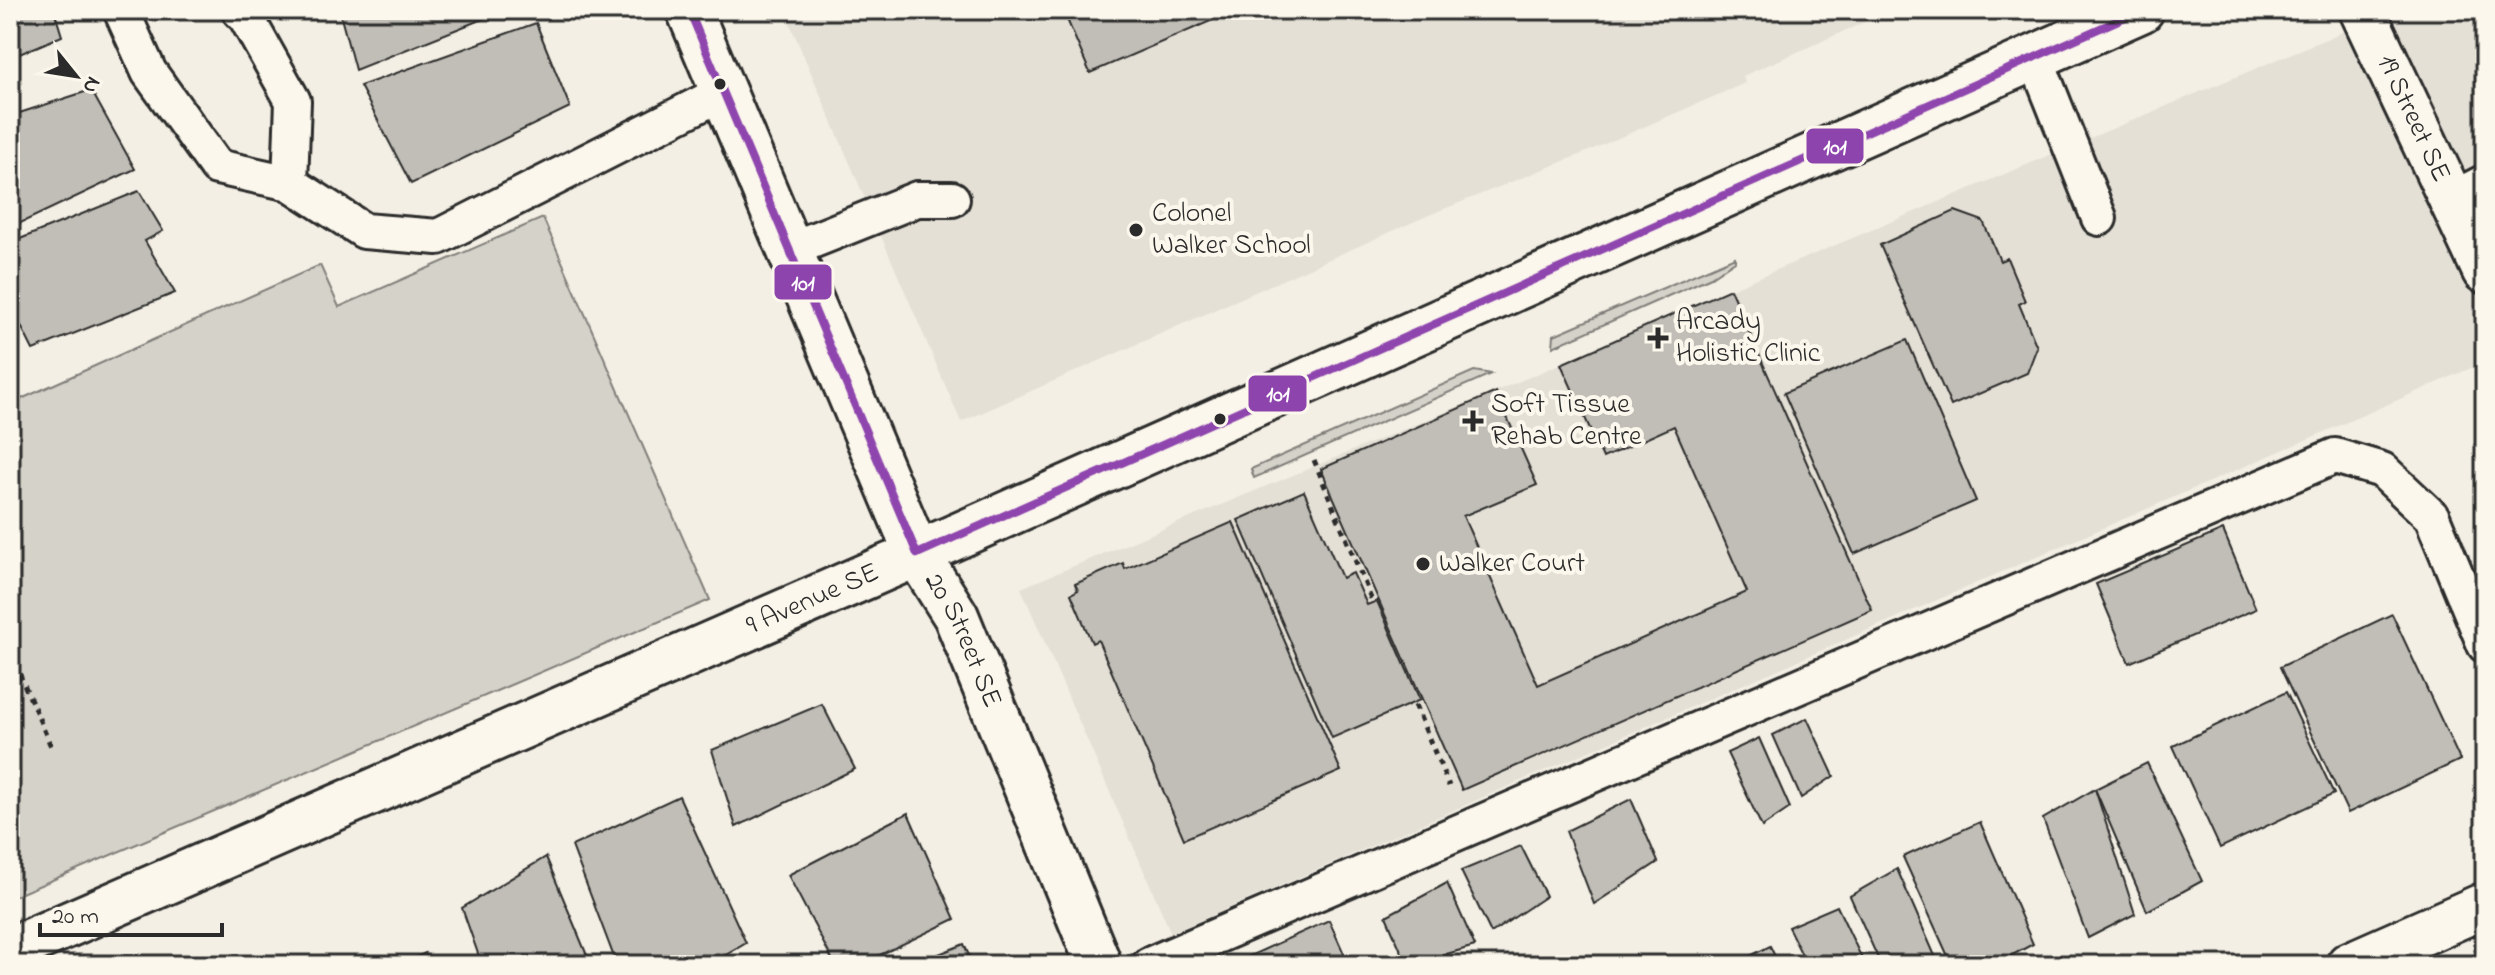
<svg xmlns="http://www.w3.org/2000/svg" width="2495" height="975" font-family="'Indie Flower',sans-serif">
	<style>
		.built { fill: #e4e0d6 }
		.green { fill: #d5d2c9; stroke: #807e7a; stroke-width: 2 }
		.building { fill: #c0beb6; stroke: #2b2b2b; stroke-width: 2 }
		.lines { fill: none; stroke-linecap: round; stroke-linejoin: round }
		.service-casing { stroke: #2b2b2b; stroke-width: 40 }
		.minor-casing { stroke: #2b2b2b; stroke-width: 50 }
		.secondary-casing { stroke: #2b2b2b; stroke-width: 50 }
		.path { stroke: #2b2b2b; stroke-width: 5; stroke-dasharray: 6 6; stroke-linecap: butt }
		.service { stroke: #fbf7ec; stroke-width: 34 }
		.minor { stroke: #fbf7ec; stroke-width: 44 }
		.secondary { stroke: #fbf7ec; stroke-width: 44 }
		.bus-1-casing { stroke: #fbf7ec; stroke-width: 14 }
		.bus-1 { stroke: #8e44ad; stroke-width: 8 }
		.bus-dot { fill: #2b2b2b; stroke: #fbf7ec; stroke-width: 3 }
		.labels { text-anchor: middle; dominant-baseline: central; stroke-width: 8; stroke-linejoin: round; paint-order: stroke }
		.street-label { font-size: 28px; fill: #2b2b2b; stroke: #fbf7ec }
		.poi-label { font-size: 28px; fill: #2b2b2b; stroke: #fbf7ec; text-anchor: start }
		.line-badge { stroke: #fbf7ec; stroke-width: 3 }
		.badge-label { font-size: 22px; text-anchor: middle; font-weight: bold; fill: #fff }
	</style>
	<rect width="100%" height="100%" fill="#f3efe4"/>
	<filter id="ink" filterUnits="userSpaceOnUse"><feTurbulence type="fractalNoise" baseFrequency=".0125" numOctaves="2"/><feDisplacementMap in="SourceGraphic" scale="16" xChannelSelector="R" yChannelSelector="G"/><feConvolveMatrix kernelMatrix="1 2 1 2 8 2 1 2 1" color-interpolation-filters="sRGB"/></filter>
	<g filter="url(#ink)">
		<g class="built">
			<polygon points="784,10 1892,10 1743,76 1745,83 1584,153 1429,215 961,422"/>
			<polygon points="2395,10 2485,10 2485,362 1171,933 1021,588 1568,361 1731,289"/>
		</g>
		<g class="green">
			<polygon points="543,218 710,600 10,898 10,404 320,265 339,307"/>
			<polygon points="1735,257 1735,261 1711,277 1553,347 1554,335"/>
			<polygon points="1474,371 1491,374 1254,478 1251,469"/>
		</g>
		<g class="building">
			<polygon points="10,10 54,10 62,36 10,58"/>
			<polygon points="339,10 505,10 355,70"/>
			<polygon points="1063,10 1217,10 1220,17 1090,73"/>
			<polygon points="536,23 570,107 411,184 360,86"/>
			<polygon points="91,90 135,169 10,228 10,116"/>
			<polygon points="139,191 163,231 145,241 175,293 33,350 10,304 10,243"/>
			<polygon points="1955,211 1983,221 2000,261 2007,258 2025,301 2019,304 2037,347 2027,373 1951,406 1880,245"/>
			<polygon points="1730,289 1872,610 1462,790 1321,469 1496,392 1537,485 1463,516 1538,685 1747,592 1674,426 1603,458 1561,364"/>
			<polygon points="1907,340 1976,501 1854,554 1784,393"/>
			<polygon points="1304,491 1342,578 1353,573 1367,605 1377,601 1420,700 1332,738 1238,520"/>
			<polygon points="1233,522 1341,771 1184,839 1098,640 1092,643 1071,594 1078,590 1075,584 1123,563 1125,569"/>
			<polygon points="2223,530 2256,609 2129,663 2096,584"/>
			<polygon points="2392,614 2460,760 2348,813 2280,667"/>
			<polygon points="2286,692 2334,794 2220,848 2173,746"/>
			<polygon points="822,704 855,769 736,827 712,750"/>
			<polygon points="1807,718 1834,776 1801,798 1773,735"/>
			<polygon points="1759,738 1790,808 1762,827 1727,753"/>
			<polygon points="2147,763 2202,881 2147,911 2095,789"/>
			<polygon points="2095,789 2135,914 2088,938 2043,819"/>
			<polygon points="679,796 746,943 709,965 617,965 572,846"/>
			<polygon points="1631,799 1658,862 1594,904 1566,831"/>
			<polygon points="908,813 955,919 859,965 835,965 788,875"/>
			<polygon points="1980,822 2033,944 1994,965 1952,965 1903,857"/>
			<polygon points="1521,846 1546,896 1491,933 1461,871"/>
			<polygon points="546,857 591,965 482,965 462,908"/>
			<polygon points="1897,869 1939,965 1881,965 1850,896"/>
			<polygon points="1447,883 1475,946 1407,965 1386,916"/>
			<polygon points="1837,906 1865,965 1807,965 1788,927"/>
			<polygon points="1329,920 1349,965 1230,965"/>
			<polygon points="964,944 973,965 911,965"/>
			<polygon points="1770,946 1779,965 1732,965"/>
			<polygon points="425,953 430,965 400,965"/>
			<polygon points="1702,957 1706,965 1686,965"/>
		</g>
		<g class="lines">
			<defs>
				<g id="service">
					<polyline points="121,10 149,72 217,167 290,183 364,231 438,237 724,92"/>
					<polyline points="239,10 246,17 293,101 290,183"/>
					<polyline points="2035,57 2099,218"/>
					<polyline points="2452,199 2485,182"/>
					<polyline points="789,250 917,199 952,199"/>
					<polyline points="1149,965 2335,456 2382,470 2432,517 2485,645"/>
				</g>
				<g id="minor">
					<path id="s1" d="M689,10L917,554L956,616L1099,965"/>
					<path id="s2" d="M10,950L917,554L2141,10"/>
					<polyline points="2349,965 2485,905"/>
				</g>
				<g id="secondary">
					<path id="s3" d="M2362,10L2485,271"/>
				</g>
			</defs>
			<use href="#service" class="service-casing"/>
			<use href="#minor" class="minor-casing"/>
			<use href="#secondary" class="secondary-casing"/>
			<g class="path">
				<polyline points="1314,460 1372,601"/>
				<polyline points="10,652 53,751"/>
				<polyline points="1415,705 1449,786"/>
			</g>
			<use href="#service" class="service"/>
			<use href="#minor" class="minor"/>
			<use href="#secondary" class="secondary"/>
			<defs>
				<g id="bus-1">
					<polyline points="689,10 917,554"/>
					<polyline points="917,554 2141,10"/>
				</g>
			</defs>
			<use href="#bus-1" class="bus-1-casing"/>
			<use href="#bus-1" class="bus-1"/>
		</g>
	</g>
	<g class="bus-dot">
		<circle cx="720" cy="84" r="7"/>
		<circle cx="1136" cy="230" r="8"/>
		<path d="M1654 326h8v8h8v8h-8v8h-8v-8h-8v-8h8z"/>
		<circle cx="1220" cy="419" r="7"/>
		<path d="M1469 409h8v8h8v8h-8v8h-8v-8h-8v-8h8z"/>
		<circle cx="1423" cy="564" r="8"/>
	</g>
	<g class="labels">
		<g class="street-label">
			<text stroke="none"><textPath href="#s3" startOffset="120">19 Street SE</textPath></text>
			<text stroke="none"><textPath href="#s2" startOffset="876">9 Avenue SE</textPath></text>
			<text stroke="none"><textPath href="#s1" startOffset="688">20 Street SE</textPath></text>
		</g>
		<g class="poi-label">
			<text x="1152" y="214">Colonel<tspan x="1152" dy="32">Walker School</tspan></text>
			<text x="1676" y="322">Arcady<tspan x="1676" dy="32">Holistic Clinic</tspan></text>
			<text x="1491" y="405">Soft Tissue<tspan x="1491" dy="32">Rehab Centre</tspan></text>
			<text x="1439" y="564">Walker Court</text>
		</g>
	</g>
	<g class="line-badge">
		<rect x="1805" y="127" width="60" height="38" rx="8" fill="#8e44ad"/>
		<rect x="773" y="263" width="60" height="38" rx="8" fill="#8e44ad"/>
		<rect x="1247" y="374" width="61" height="39" rx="8" fill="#8e44ad"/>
	</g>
	<g class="badge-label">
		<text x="1835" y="154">101</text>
		<text x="803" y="290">101</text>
		<text x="1278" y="401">101</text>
	</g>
	<rect width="2495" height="975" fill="none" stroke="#fbf7ec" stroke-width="40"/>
	<rect x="20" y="20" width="2455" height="935" fill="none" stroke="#2b2b2b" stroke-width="3" filter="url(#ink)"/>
	<g transform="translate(76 76) rotate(120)" stroke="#fbf7ec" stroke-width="6" paint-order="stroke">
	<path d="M0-6L14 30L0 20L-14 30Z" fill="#2b2b2b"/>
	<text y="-12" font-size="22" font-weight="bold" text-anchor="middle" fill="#2b2b2b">N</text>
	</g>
	<path d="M40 923v12h182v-12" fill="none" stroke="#2b2b2b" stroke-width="4"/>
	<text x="52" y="923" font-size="24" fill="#2b2b2b" stroke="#fbf7ec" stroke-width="6" paint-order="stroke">20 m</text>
</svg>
